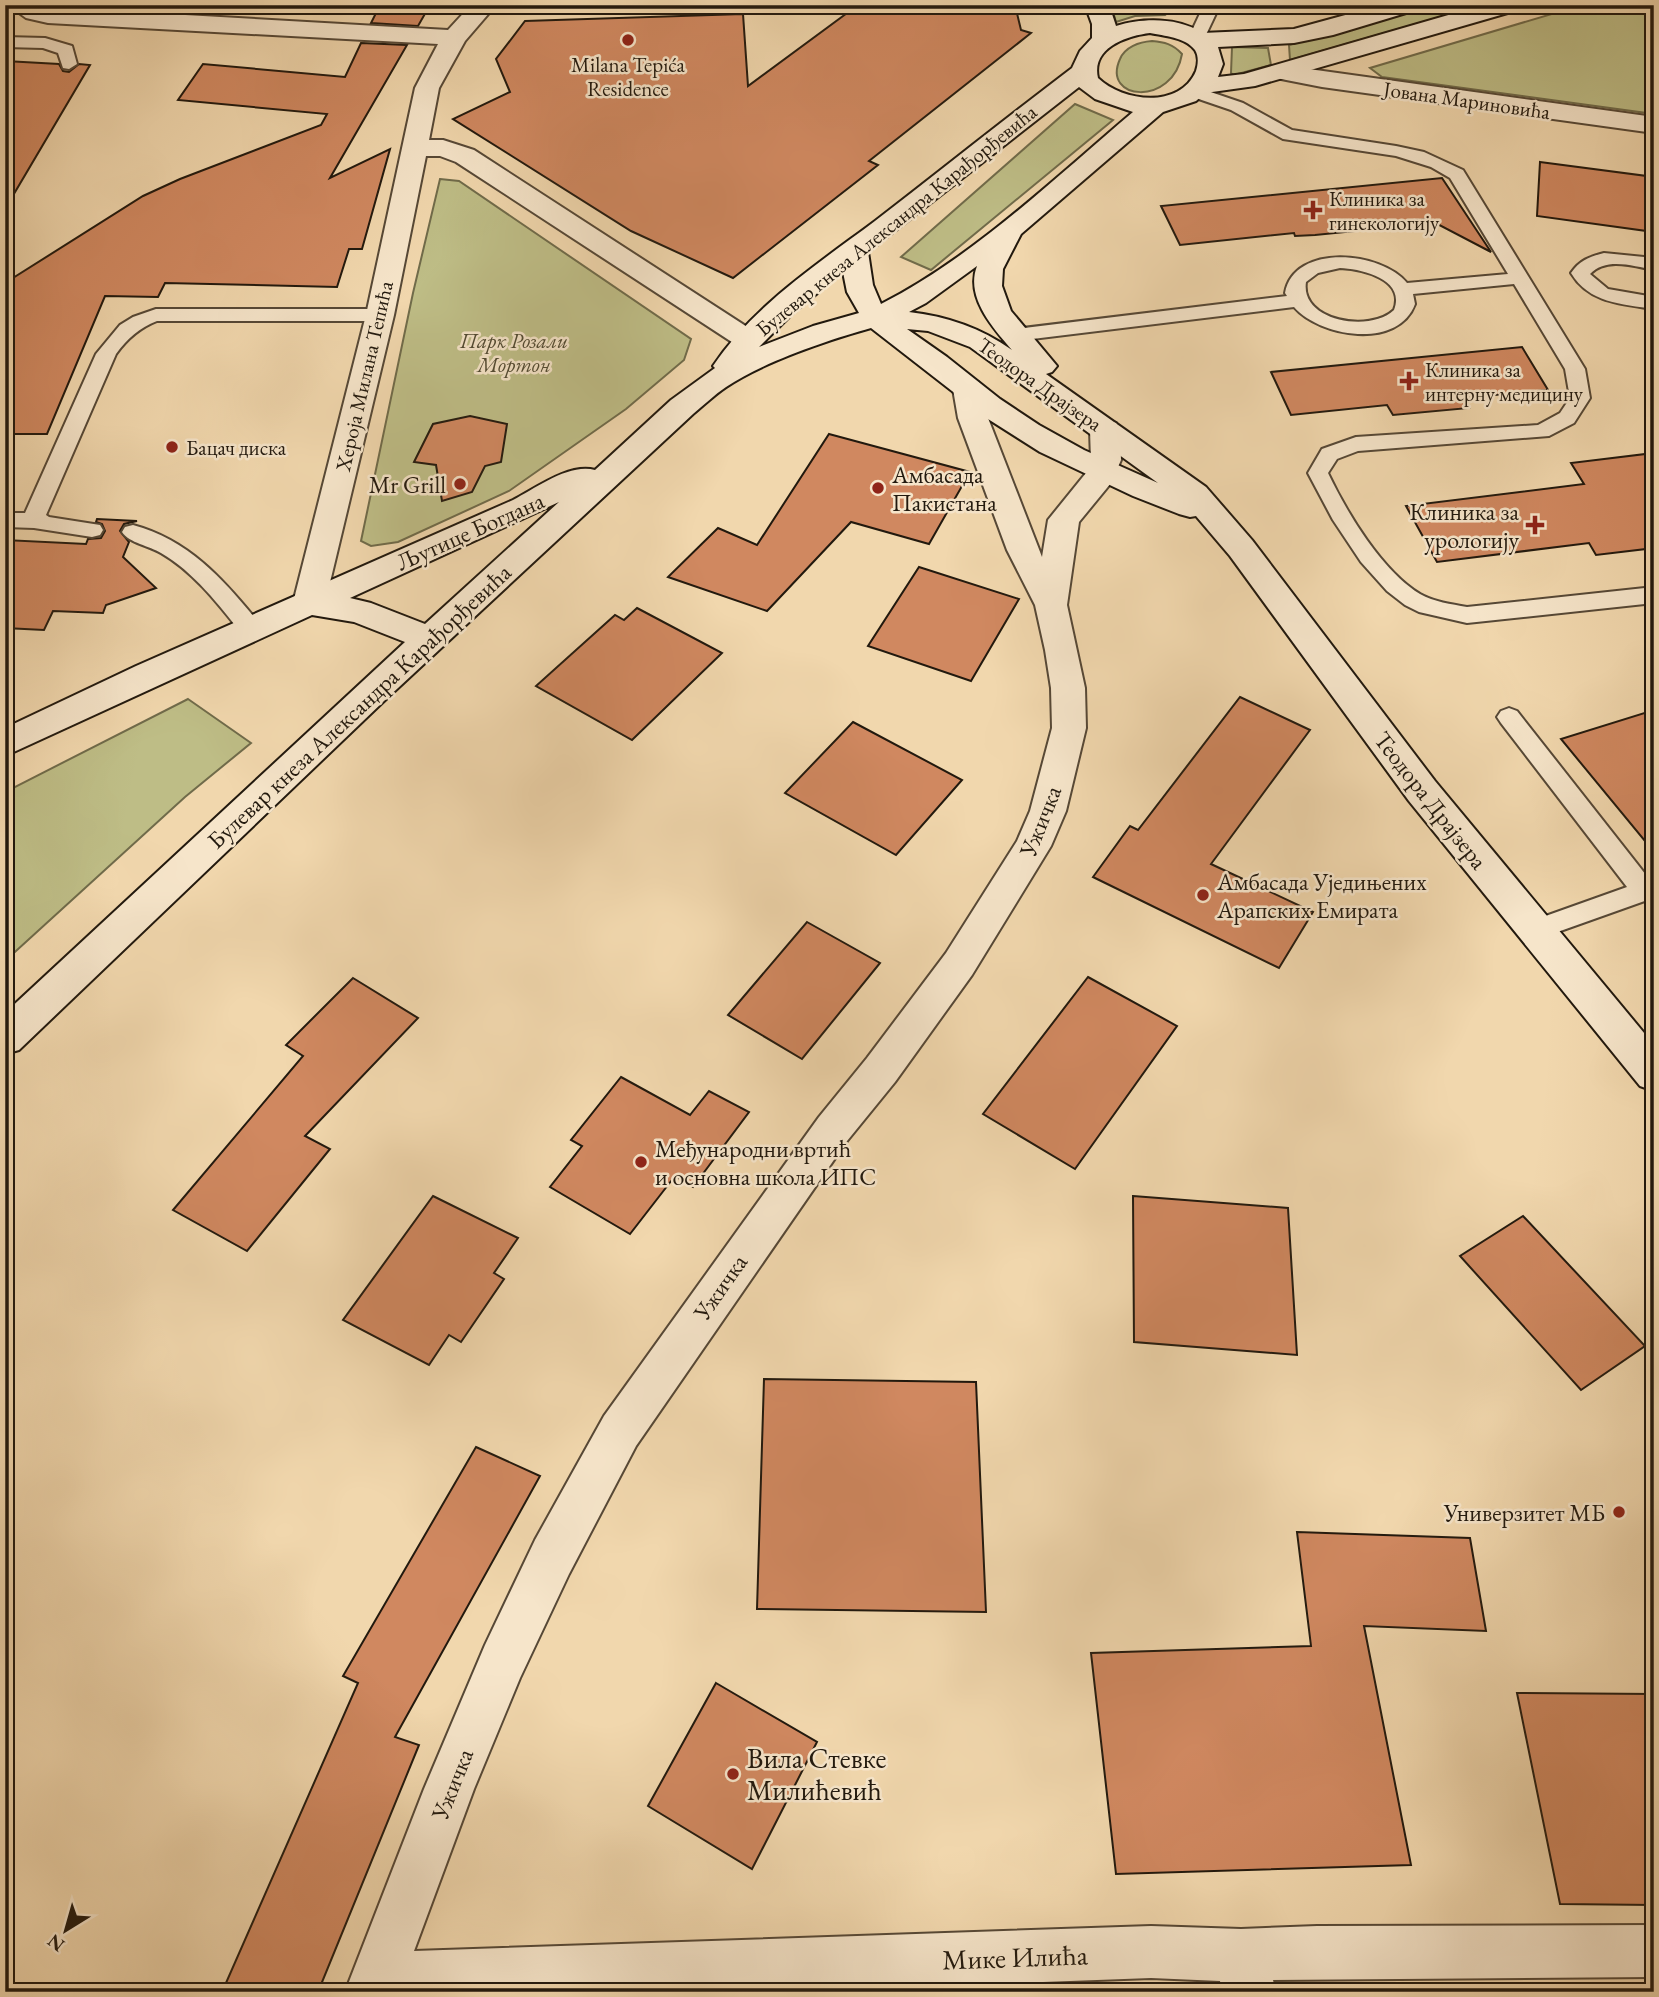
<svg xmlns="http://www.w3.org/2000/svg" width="1659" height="1997" font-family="'EB Garamond',serif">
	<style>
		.green { fill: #bebd86; stroke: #706b4a; stroke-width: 2 }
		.building { fill: #d08860; stroke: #22190e; stroke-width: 2 }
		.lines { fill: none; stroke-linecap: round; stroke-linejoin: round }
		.lane-casing { stroke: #564836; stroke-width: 4 }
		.street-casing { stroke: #564836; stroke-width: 4 }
		.secondary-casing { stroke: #22190e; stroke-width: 4 }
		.lane { fill: #f6e5ca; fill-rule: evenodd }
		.street { fill: #f6e5ca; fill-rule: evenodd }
		.secondary { fill: #f6e5ca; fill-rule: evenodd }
		.poi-dot { fill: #8f2418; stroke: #f6e5ca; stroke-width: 2.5 }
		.labels { text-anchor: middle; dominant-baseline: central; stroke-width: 5; stroke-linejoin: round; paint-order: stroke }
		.far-poi-label { font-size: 21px; fill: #22190e; stroke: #f6e5ca; text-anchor: start }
		.far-street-label { font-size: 21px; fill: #22190e; stroke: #f6e5ca }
		.far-park-label { font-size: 21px; font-style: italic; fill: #514a32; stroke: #f6e5ca }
		.poi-label { font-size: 24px; fill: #22190e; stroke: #f6e5ca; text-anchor: start }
		.street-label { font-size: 24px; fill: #22190e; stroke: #f6e5ca }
		.near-poi-label { font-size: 28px; fill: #22190e; stroke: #f6e5ca; text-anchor: start }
		.near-street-label { font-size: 28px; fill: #22190e; stroke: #f6e5ca }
	</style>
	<rect width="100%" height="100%" fill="#f1d7ad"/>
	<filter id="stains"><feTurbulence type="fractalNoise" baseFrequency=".00286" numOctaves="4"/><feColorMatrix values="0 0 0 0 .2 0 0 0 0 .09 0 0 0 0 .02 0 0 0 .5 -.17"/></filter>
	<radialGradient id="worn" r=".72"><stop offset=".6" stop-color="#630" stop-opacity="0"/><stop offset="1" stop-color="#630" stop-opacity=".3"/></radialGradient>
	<g class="green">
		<polygon points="1111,5 1152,5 1164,15 1135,16 1116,22"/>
		<polygon points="1436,5 1482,5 1290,60 1289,45"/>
		<polygon points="1582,5 1654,5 1654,114 1382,77 1370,68"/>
		<path d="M1152,41C1164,42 1173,44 1182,54C1173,107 1101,101 1120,59C1125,47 1139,42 1152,41Z"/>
		<polygon points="1232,47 1268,48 1271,65 1234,75 1231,73"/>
		<polygon points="1075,104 1113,120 931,270 901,257"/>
		<polygon points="440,179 459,181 691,339 684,360 626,409 509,491 398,542 371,546 361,541 413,293"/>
		<polygon points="188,699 251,743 185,797 5,961 5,792"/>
	</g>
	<g class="building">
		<polygon points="380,5 430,5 418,26 371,23"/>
		<polygon points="858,5 1015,5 1021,30 1031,33 869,161 878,165 733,278 631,231 453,119 510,92 496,59 525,21 743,14 748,86"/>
		<polygon points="361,43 407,45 330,178 390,149 362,249 349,249 337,287 165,283 158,297 105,296 47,434 5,434 5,283 143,196 180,179 321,125 327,114 178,100 203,64 345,77"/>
		<polygon points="5,61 59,64 63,71 69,72 79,64 90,65 5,209"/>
		<polygon points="1540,162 1654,177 1654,232 1537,216"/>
		<polygon points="1442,178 1491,252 1428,219 1354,227 1356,231 1315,235 1295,236 1294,233 1180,245 1161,206"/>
		<polygon points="1522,347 1548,390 1463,398 1469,408 1393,415 1387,405 1291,415 1271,372"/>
		<polygon points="470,416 507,424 501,462 485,466 472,492 442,501 436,465 414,462 433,424"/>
		<polygon points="829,434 970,472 929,544 851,522 767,611 668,577 718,528 757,545"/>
		<polygon points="1654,453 1654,548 1596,555 1589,543 1437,562 1406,506 1584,484 1571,463"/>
		<polygon points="97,519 137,521 124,524 120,531 129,542 123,557 156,588 106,605 103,613 53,611 44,630 5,628 5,540 86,544 88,539 101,538 105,531 102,524 96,522"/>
		<polygon points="919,567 1019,599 971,681 868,646"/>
		<polygon points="637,608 722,653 632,740 536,686 615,615 624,620"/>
		<polygon points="1240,697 1310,730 1211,864 1313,912 1279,968 1093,877 1130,826 1138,830"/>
		<polygon points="1654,710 1654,852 1561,739"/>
		<polygon points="853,722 962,780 896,855 785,793"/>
		<polygon points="807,922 880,963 802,1059 728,1015"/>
		<polygon points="1088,977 1177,1026 1075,1169 983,1114"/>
		<polygon points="353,978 418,1018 305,1136 330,1149 247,1251 173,1210 303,1056 286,1045"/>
		<polygon points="621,1077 690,1115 709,1091 749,1112 693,1187 675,1176 630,1234 550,1187 582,1146 571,1140"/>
		<polygon points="433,1196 518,1238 494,1273 504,1279 461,1342 449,1335 429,1365 343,1320"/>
		<polygon points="1133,1196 1288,1208 1297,1355 1134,1342"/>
		<polygon points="1523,1216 1645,1346 1581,1390 1460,1256"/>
		<polygon points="764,1379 976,1382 986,1612 757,1609"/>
		<polygon points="476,1447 540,1476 395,1737 419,1745 318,1992 222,1992 358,1683 343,1676"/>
		<polygon points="1297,1532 1470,1538 1486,1631 1364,1626 1411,1865 1116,1874 1091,1653 1311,1646"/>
		<polygon points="716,1683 817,1742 752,1869 648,1806"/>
		<polygon points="1517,1693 1654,1694 1654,1905 1560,1904"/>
	</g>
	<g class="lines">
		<defs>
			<g id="lane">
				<polygon points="1204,5 1220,5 1203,41 1191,41 1189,37"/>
				<polygon points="5,37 45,38 72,46 77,64 69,69 63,68 58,53 43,48 5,47"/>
				<path d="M1196,87L1243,103L1292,130L1396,146L1424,152L1463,170L1585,369L1590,398L1574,423L1549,436L1358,451L1337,459L1328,473C1347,513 1382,571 1420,594C1434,602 1451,604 1467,607L1654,587V603L1467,623L1419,612L1405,605L1387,591L1361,562L1333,520L1308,473L1322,449L1356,437L1538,425L1560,413L1570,398L1565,369L1514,284L1413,294L1415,304C1398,350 1320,337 1294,307L1015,341L1008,339L1005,335L1008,331L1015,329L1287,296L1285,293C1294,243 1381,251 1407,283L1508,274L1450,178L1431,167L1396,156L1283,139L1231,110L1190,96L1187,92L1190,88ZM1340,268C1362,269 1406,279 1394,310C1370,333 1300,321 1306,282L1318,273Z"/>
				<path d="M1604,253L1654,258V270C1633,266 1606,257 1590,274L1608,289L1654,297V309C1621,304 1589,303 1571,273C1580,260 1589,257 1604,253Z"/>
				<path d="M156,309H380L390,315L380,321H157C139,328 127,339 116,354L46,515L49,517L100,525L103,530L100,535L92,537L34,528L5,527V513H25L96,354L120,325L133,317Z"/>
				<path d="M133,525C189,540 224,580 259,623L262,629L259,635L251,637L243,635C219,605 194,572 161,553C150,546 129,543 122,532L125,527Z"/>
				<polygon points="1509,708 1517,711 1653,884 1653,898 1535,940 1526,937 1522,930 1526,923 1627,887 1501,723 1497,717 1501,711"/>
			</g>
			<g id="street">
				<polygon points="8,5 448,30 471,5 496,5 465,41 439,88 429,140 443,140 474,150 758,334 762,340 758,346 748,349 738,346 456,162 440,156 426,156 394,315 325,603 321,611 309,614 297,611 293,603 366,315 415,88 438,44 48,23 26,18"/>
				<polygon points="1280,65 1654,117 1654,133 1322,87 1271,77 1268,72 1271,67"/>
				<polygon points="968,380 978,382 983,389 988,418 1042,557 1048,520 1086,473 1091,460 1090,430 1094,423 1105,420 1116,423 1120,430 1121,460 1111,483 1079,522 1067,605 1085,688 1086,728 1066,811 1051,846 972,975 895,1082 847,1141 636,1446 569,1574 520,1678 474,1789 414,1951 1151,1926 1241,1929 1317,1926 1654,1925 1654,1977 1273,1980 1276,1992 1222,1992 1220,1981 1151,1978 769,1992 345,1992 424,1789 485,1645 535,1540 604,1416 819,1117 867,1058 946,953 1017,841 1030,811 1052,728 1051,688 1045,650 1035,605 1007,550 958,418 953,389 958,382"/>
			</g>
			<path id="secondary" d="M1085,5H1109L1116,26C1142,18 1178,17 1202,33L1294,29L1382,5H1420L1416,10L1333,35L1294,43L1218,47L1223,64L1218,77L1244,74L1483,5H1522L1518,10L1255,86L1205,93L1196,101L1163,112L1021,234L1003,269L1002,286L1011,311L1057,366L1052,372L1046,374L1206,487L1252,540L1435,781L1654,1045V1091L1640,1086L1409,801L1230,556L1196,516L1190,517L1179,514L1133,496L1040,452L988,419L871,328C828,340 763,362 726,387C714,395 704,405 693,414L384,701L19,1050L5,1054V1013L405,642L354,622L312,615L5,756V728L136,666L513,500C536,488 569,463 595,470L671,400L715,368L713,366C753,306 819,263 875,221C941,170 1006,118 1072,68L1080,51L1092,38V24ZM1150,33C1164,36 1185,37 1195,50C1199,56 1198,65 1196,71C1180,109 1123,102 1098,78C1091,48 1126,36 1150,33ZM1079,87L1095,99L1133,112C1055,178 972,258 881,304L873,285L868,252ZM977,266C965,297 993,328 1012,350C981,328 946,316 909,312L926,303ZM843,272L847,292L859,313L813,326L759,347L792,314ZM907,329L928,331L970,347L1158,483L1084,450L1039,425L1000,399L947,357ZM559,502L425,624L371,603L350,598Z"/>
		</defs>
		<use href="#lane" class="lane-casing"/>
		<use href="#street" class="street-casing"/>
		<use href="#secondary" class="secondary-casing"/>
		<use href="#lane" class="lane"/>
		<use href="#street" class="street"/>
		<use href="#secondary" class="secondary"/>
	</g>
	<g class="poi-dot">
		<circle cx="628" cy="40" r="7"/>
		<path d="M1309.5 199.5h7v7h7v7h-7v7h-7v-7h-7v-7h7z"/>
		<path d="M1405.5 370.5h7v7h7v7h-7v7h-7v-7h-7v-7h7z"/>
		<circle cx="172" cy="447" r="7"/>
		<circle cx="460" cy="484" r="7"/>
		<circle cx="878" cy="488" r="7"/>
		<path d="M1531.5 514.5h7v7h7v7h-7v7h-7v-7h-7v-7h7z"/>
		<circle cx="1203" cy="895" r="7"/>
		<circle cx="641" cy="1162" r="7"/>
		<circle cx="1619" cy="1512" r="7"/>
		<circle cx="733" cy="1774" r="7"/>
	</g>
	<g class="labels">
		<g class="far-poi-label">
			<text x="628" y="64" text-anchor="middle">Milana Tepića<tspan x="628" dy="24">Residence</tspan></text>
			<text x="1329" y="198">Клиника за<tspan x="1329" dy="24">гинекологију</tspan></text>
			<text x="1425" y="369">Клиника за<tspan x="1425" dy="24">интерну медицину</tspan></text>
			<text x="186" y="447">Бацач диска</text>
		</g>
		<g class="far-street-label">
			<text transform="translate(1467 100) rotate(8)">Јована Мариновића</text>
			<text transform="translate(896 220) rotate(-39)">Булевар кнеза Александра Карађорђевића</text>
			<text transform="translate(364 376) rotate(-77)">Хероја Милана Тепића</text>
			<text transform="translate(1040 384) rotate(35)">Теодора Драјзера</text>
		</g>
		<g class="far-park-label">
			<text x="514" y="340">Парк Розали<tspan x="514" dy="24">Мортон</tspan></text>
		</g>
		<g class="poi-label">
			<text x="892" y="474">Амбасада<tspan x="892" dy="28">Пакистана</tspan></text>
			<text x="446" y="484" text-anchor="end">Mr Grill</text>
			<text x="1519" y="511" text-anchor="end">Клиника за<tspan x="1519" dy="28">урологију</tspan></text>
			<text x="1217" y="881">Амбасада Уједињених<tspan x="1217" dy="28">Арапских Емирата</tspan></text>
			<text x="655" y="1148">Међународни вртић<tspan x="655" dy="28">и основна школа ИПС</tspan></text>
			<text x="1605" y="1512" text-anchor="end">Универзитет МБ</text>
		</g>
		<g class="street-label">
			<text transform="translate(470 531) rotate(-24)">Љутице Богдана</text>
			<text transform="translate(359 706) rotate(-43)">Булевар кнеза Александра Карађорђевића</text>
			<text transform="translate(1431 800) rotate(52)">Теодора Драјзера</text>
			<text transform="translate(1040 821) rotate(-68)">Ужичка</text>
			<text transform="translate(720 1287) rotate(-55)">Ужичка</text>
			<text transform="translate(452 1784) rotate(-68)">Ужичка</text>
		</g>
		<g class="near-poi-label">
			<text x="747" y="1758">Вила Стевке<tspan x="747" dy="32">Милићевић</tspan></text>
		</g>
		<g class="near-street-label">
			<text transform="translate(1015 1957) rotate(-2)">Мике Илића</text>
		</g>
	</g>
	<rect width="1659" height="1997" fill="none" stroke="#f1d7ad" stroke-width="28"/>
	<rect x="7" y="7" width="1645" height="1983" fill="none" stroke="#22190e" stroke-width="3.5"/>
	<rect x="14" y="14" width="1631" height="1969" fill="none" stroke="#22190e" stroke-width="2"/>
	<g transform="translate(66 1930) rotate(217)" stroke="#f6e5ca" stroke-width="5" paint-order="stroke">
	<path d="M0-5L12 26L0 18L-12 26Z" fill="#22190e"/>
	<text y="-10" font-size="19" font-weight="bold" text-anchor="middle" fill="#22190e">N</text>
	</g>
	<rect width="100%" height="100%" filter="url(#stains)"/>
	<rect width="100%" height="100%" fill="url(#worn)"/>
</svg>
